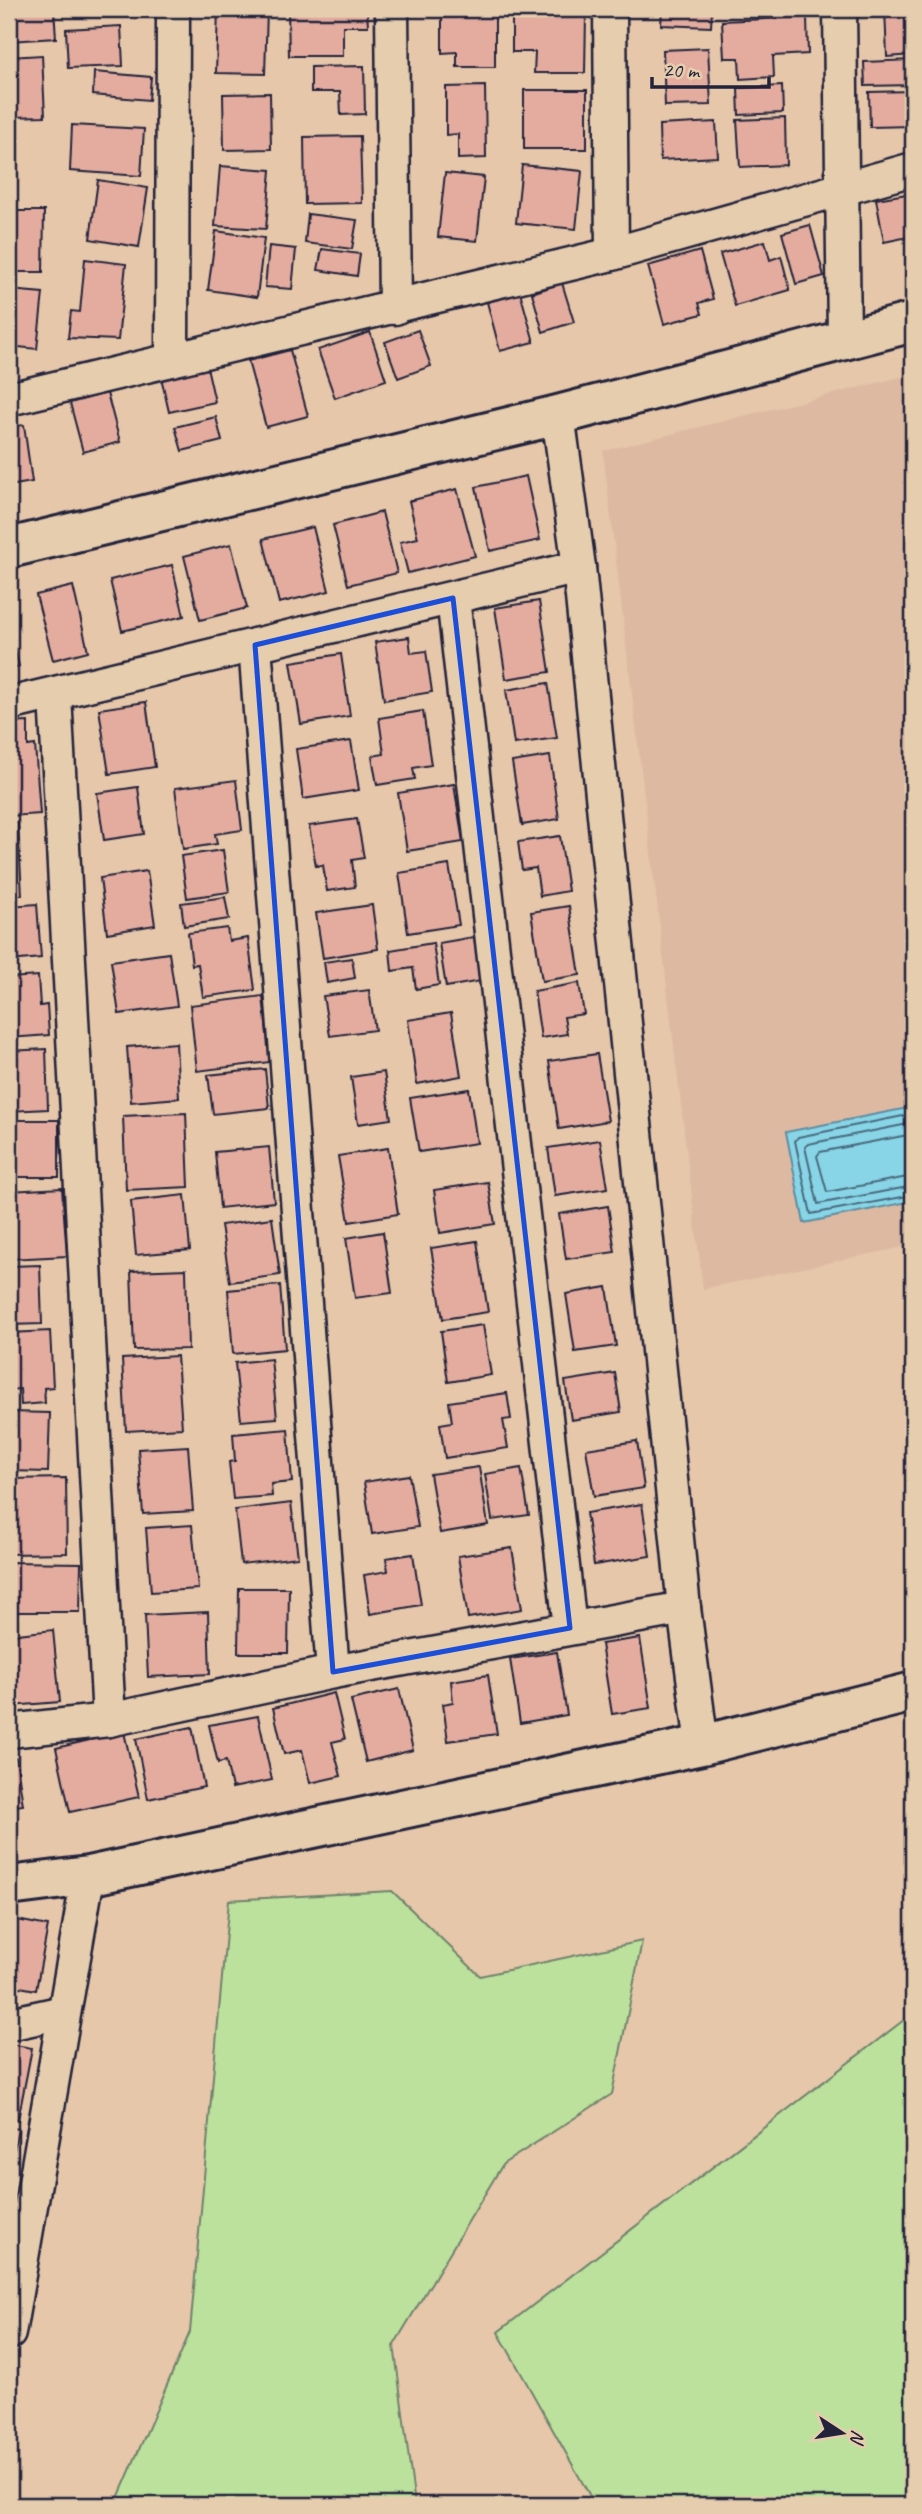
<svg xmlns="http://www.w3.org/2000/svg" width="922" height="2514" font-family="Caveat,sans-serif">
	<style>
		.built { fill: #ddb9a2 }
		.green { fill: #bce19c; stroke: #6f826c; stroke-width: 2 }
		.water { fill: #87d5e6; stroke: #5f8da2; stroke-width: 2 }
		.lines { fill: none; stroke-linecap: round; stroke-linejoin: round }
		.shore { stroke: #4a6a7f; stroke-width: 2 }
		.building { fill: #e4ac9e; stroke: #22223b; stroke-width: 2 }
		.street-casing { stroke: #22223b; stroke-width: 37 }
		.secondary-casing { stroke: #22223b; stroke-width: 44 }
		.street { stroke: #e5cdad; stroke-width: 32 }
		.secondary { stroke: #e5cdad; stroke-width: 38 }
		.marked { fill: none; stroke: #1d4ed8; stroke-width: 5; stroke-linejoin: round }
	</style>
	<rect width="100%" height="100%" fill="#e6c7aa"/>
	<filter id="ink" filterUnits="userSpaceOnUse"><feTurbulence type="fractalNoise" baseFrequency=".0143" numOctaves="2"/><feDisplacementMap in="SourceGraphic" scale="14" xChannelSelector="R" yChannelSelector="G"/><feConvolveMatrix kernelMatrix="1 2 1 2 8 2 1 2 1" color-interpolation-filters="sRGB"/></filter>
	<g filter="url(#ink)">
		<polygon class="built" points="913,374 913,1245 703,1289 603,451"/>
		<g class="green">
			<polygon points="392,1891 480,1976 642,1941 612,2094 503,2164 394,2345 415,2505 115,2505 190,2332 229,1900"/>
			<polygon points="913,2013 913,2505 595,2505 498,2332"/>
		</g>
		<polygon class="water" points="913,1107 913,1201 804,1223 786,1132"/>
		<g class="lines">
			<g class="shore">
				<polyline points="913,1114 798,1137 795,1141 811,1214 913,1195"/>
				<polyline points="913,1123 808,1144 805,1147 818,1204 913,1186"/>
				<polyline points="913,1134 820,1152 817,1156 827,1192 913,1176"/>
			</g>
		</g>
		<g class="building">
			<polygon points="9,9 54,9 56,38 9,41"/>
			<polygon points="96,9 142,9 142,11 96,13"/>
			<polygon points="218,9 267,9 265,74 216,73"/>
			<polygon points="288,9 367,9 368,26 343,26 343,56 289,56"/>
			<polygon points="442,9 495,9 495,67 457,67 457,52 442,53"/>
			<polygon points="662,9 712,9 711,27 661,25"/>
			<polygon points="885,9 913,9 913,55 887,57"/>
			<polygon points="512,15 586,15 585,73 534,73 535,52 512,52"/>
			<polygon points="807,17 808,54 773,56 774,77 740,79 739,58 724,58 722,21"/>
			<polygon points="121,26 123,66 68,68 66,29"/>
			<polygon points="708,48 711,105 665,106 663,50"/>
			<polygon points="42,55 45,116 9,117 9,57"/>
			<polygon points="913,60 913,85 865,86 864,62"/>
			<polygon points="364,66 365,114 341,115 340,92 311,92 311,67"/>
			<polygon points="94,72 151,77 149,100 93,95"/>
			<polygon points="485,86 486,158 458,159 458,134 446,135 446,87"/>
			<polygon points="782,86 783,113 739,115 738,88"/>
			<rect x="524" y="90" width="63" height="59"/>
			<polygon points="913,91 913,126 870,127 869,92"/>
			<polygon points="270,93 271,149 224,150 223,94"/>
			<polygon points="785,118 786,165 740,167 737,120"/>
			<polygon points="716,122 718,157 660,160 659,125"/>
			<polygon points="72,125 144,129 141,176 70,171"/>
			<polygon points="360,136 362,203 305,204 304,137"/>
			<polygon points="522,165 582,171 576,229 516,223"/>
			<polygon points="220,166 271,170 266,229 215,226"/>
			<polygon points="445,173 484,177 477,241 438,237"/>
			<polygon points="98,180 148,188 139,247 90,239"/>
			<polygon points="913,193 913,236 884,242 876,199"/>
			<polygon points="9,211 44,211 43,272 9,272"/>
			<polygon points="308,214 357,220 352,249 305,243"/>
			<polygon points="810,225 824,276 796,284 782,233"/>
			<polygon points="216,231 264,238 257,297 208,290"/>
			<polygon points="765,241 770,260 781,256 790,290 735,306 720,254"/>
			<polygon points="269,246 296,249 292,289 265,287"/>
			<polygon points="322,249 360,254 357,276 318,270"/>
			<polygon points="700,251 713,299 699,303 702,314 664,324 648,266"/>
			<polygon points="85,259 126,264 118,340 68,338 71,311 80,312"/>
			<polygon points="562,283 574,322 543,332 532,293"/>
			<polygon points="9,290 43,293 37,349 9,346"/>
			<polygon points="520,292 534,342 500,351 487,302"/>
			<polygon points="418,330 431,366 398,378 385,342"/>
			<polygon points="370,332 386,380 335,398 318,350"/>
			<polygon points="290,350 308,416 266,427 248,361"/>
			<polygon points="207,367 215,402 169,412 161,377"/>
			<polygon points="107,393 120,442 83,452 70,403"/>
			<polygon points="216,417 222,441 182,451 175,427"/>
			<polygon points="24,425 32,482 9,486 9,427"/>
			<polygon points="526,476 540,540 490,551 476,487"/>
			<polygon points="457,489 475,556 408,573 400,542 418,538 409,501"/>
			<polygon points="382,512 397,573 348,585 333,525"/>
			<polygon points="313,527 329,591 279,603 263,539"/>
			<polygon points="231,544 247,608 200,620 184,556"/>
			<polygon points="172,565 184,616 122,631 110,580"/>
			<polygon points="73,586 88,651 53,660 36,595"/>
			<polygon points="539,601 550,672 506,679 495,608"/>
			<polygon points="9,626 19,666 9,669"/>
			<polygon points="409,637 411,653 426,651 432,692 384,700 375,642"/>
			<polygon points="341,654 350,716 301,724 291,662"/>
			<polygon points="548,683 557,738 514,744 506,690"/>
			<polygon points="146,702 155,767 109,774 99,709"/>
			<polygon points="423,711 431,765 413,768 415,779 377,785 372,756 384,754 379,718"/>
			<polygon points="28,722 28,746 35,745 40,814 9,816 9,723"/>
			<polygon points="351,741 359,790 303,799 296,749"/>
			<polygon points="550,756 559,819 522,825 512,762"/>
			<polygon points="236,780 242,830 215,834 217,844 183,849 175,788"/>
			<polygon points="454,784 463,842 407,851 398,793"/>
			<polygon points="138,787 144,834 104,840 97,793"/>
			<polygon points="357,819 364,858 352,860 355,887 327,891 323,865 316,866 309,826"/>
			<polygon points="9,822 18,822 22,895 9,895"/>
			<polygon points="560,836 568,891 540,896 536,868 522,870 518,842"/>
			<polygon points="223,850 229,892 187,898 181,856"/>
			<polygon points="449,865 459,925 408,933 399,873"/>
			<polygon points="147,871 155,925 107,933 100,878"/>
			<polygon points="225,897 229,919 184,926 181,903"/>
			<polygon points="37,904 41,958 9,961 9,906"/>
			<polygon points="372,905 378,949 323,958 316,913"/>
			<polygon points="569,906 580,975 542,981 531,912"/>
			<polygon points="227,928 229,941 248,938 255,990 203,997 198,964 192,965 188,933"/>
			<polygon points="474,937 481,981 446,987 439,943"/>
			<polygon points="433,943 439,985 416,989 413,968 392,971 390,950"/>
			<polygon points="169,953 177,1006 119,1014 111,961"/>
			<polygon points="352,958 355,978 327,983 324,962"/>
			<polygon points="38,976 40,1006 47,1005 49,1035 9,1038 9,978"/>
			<polygon points="579,983 584,1014 564,1017 567,1034 541,1038 534,991"/>
			<polygon points="369,990 375,1030 330,1036 323,996"/>
			<polygon points="263,996 270,1062 197,1071 190,1005"/>
			<polygon points="451,1013 461,1076 417,1084 408,1020"/>
			<polygon points="176,1043 179,1098 131,1102 127,1047"/>
			<polygon points="46,1049 48,1109 9,1111 9,1051"/>
			<polygon points="597,1054 608,1121 559,1129 549,1061"/>
			<polygon points="265,1069 269,1108 213,1114 208,1075"/>
			<polygon points="384,1072 391,1119 358,1124 351,1077"/>
			<polygon points="469,1089 477,1143 419,1152 410,1098"/>
			<polygon points="186,1113 189,1187 126,1190 123,1116"/>
			<rect x="9" y="1120" width="50" height="57"/>
			<polygon points="600,1140 608,1188 555,1196 548,1148"/>
			<polygon points="269,1147 274,1202 220,1208 215,1152"/>
			<polygon points="388,1148 398,1214 349,1222 338,1156"/>
			<polygon points="488,1182 495,1224 440,1233 434,1190"/>
			<polygon points="62,1188 67,1256 9,1259 9,1191"/>
			<polygon points="185,1195 190,1250 136,1255 131,1201"/>
			<polygon points="608,1206 615,1252 566,1259 559,1214"/>
			<polygon points="272,1218 280,1275 230,1282 221,1225"/>
			<polygon points="383,1232 392,1293 355,1298 346,1238"/>
			<polygon points="477,1241 488,1312 443,1319 431,1248"/>
			<polygon points="40,1265 42,1324 9,1325 9,1266"/>
			<polygon points="186,1269 188,1349 134,1350 131,1271"/>
			<polygon points="280,1285 285,1349 233,1354 228,1290"/>
			<polygon points="607,1287 616,1346 575,1352 566,1294"/>
			<polygon points="483,1325 491,1375 448,1382 441,1331"/>
			<polygon points="50,1331 53,1387 44,1388 45,1403 21,1405 20,1389 9,1390 9,1333"/>
			<polygon points="177,1356 182,1428 126,1431 122,1359"/>
			<polygon points="271,1359 277,1418 241,1421 235,1363"/>
			<polygon points="615,1373 621,1412 571,1420 565,1381"/>
			<polygon points="507,1393 511,1419 503,1420 508,1448 445,1458 440,1424 452,1422 449,1402"/>
			<polygon points="9,1412 50,1413 48,1472 9,1471"/>
			<polygon points="288,1429 292,1482 271,1484 272,1496 233,1499 229,1462 235,1461 233,1434"/>
			<polygon points="637,1441 644,1488 594,1496 586,1449"/>
			<polygon points="188,1446 193,1511 143,1514 138,1449"/>
			<polygon points="479,1467 488,1525 440,1533 430,1474"/>
			<polygon points="521,1468 529,1515 492,1520 485,1474"/>
			<polygon points="409,1475 418,1527 372,1534 364,1482"/>
			<polygon points="66,1478 67,1553 9,1554 9,1479"/>
			<polygon points="291,1503 298,1557 241,1564 235,1510"/>
			<polygon points="642,1504 650,1556 594,1565 586,1513"/>
			<polygon points="192,1525 198,1589 151,1592 146,1528"/>
			<polygon points="512,1548 522,1609 468,1618 458,1556"/>
			<polygon points="413,1554 421,1605 370,1614 364,1575 388,1571 386,1558"/>
			<polygon points="9,1562 81,1563 80,1612 9,1612"/>
			<polygon points="239,1588 289,1588 288,1653 238,1653"/>
			<polygon points="208,1612 210,1674 148,1677 145,1615"/>
			<polygon points="53,1630 60,1702 11,1706 9,1635"/>
			<polygon points="640,1638 651,1708 612,1714 601,1644"/>
			<polygon points="557,1652 567,1715 520,1723 510,1659"/>
			<polygon points="488,1675 497,1734 448,1741 443,1704 453,1702 451,1681"/>
			<polygon points="399,1689 413,1750 366,1762 351,1700"/>
			<polygon points="334,1693 345,1739 332,1742 341,1776 310,1783 302,1750 284,1754 273,1708"/>
			<polygon points="258,1716 272,1780 232,1788 226,1761 218,1763 209,1725"/>
			<polygon points="192,1727 204,1787 148,1799 136,1739"/>
			<polygon points="124,1732 139,1797 70,1812 56,1748"/>
			<polygon points="16,1758 23,1805 9,1807 9,1759"/>
			<polygon points="12,1919 48,1926 36,1990 9,1985 9,1935"/>
			<polygon points="9,2044 32,2048 18,2120 9,2118"/>
			<polygon points="9,2127 18,2129 9,2177"/>
		</g>
		<g class="lines">
			<defs>
				<g id="street">
					<polyline points="392,9 395,308"/>
					<polyline points="610,9 612,254"/>
					<polyline points="840,9 844,339"/>
					<polyline points="172,358 173,9"/>
					<polyline points="9,399 612,254 913,169"/>
					<polyline points="558,415 579,567 684,1608 702,1745"/>
					<polyline points="453,598 570,1628"/>
					<polyline points="255,645 333,1672"/>
					<polyline points="55,695 109,1720"/>
					<polyline points="9,704 579,567"/>
					<polyline points="9,1731 109,1720 333,1672 684,1608"/>
					<polyline points="9,2024 63,2012"/>
					<polyline points="9,2333 88,1876"/>
				</g>
				<g id="secondary">
					<polyline points="9,548 558,415 913,322"/>
					<polyline points="9,1886 88,1876 702,1745 913,1692"/>
				</g>
			</defs>
			<use href="#street" class="street-casing"/>
			<use href="#secondary" class="secondary-casing"/>
			<use href="#street" class="street"/>
			<use href="#secondary" class="secondary"/>
		</g>
	</g>
	<path class="marked" d="M453,598L570,1628L333,1672L255,645Z"/>
	<rect width="922" height="2514" fill="none" stroke="#e5cdad" stroke-width="35"/>
	<rect x="18" y="18" width="887" height="2479" fill="none" stroke="#22223b" stroke-width="2.5" filter="url(#ink)"/>
	<g transform="translate(842 2433) rotate(102)" stroke="#e5cdad" stroke-width="5" paint-order="stroke">
	<path d="M0-5L12 26L0 18L-12 26Z" fill="#22223b"/>
	<text y="-10" font-size="19" font-weight="bold" text-anchor="middle" fill="#22223b">N</text>
	</g>
	<path d="M652 77v10h117v-10" fill="none" stroke="#22223b" stroke-width="3.5"/>
	<text x="663" y="77" font-size="21" fill="#22223b" stroke="#e5cdad" stroke-width="5" paint-order="stroke">20 m</text>
</svg>
